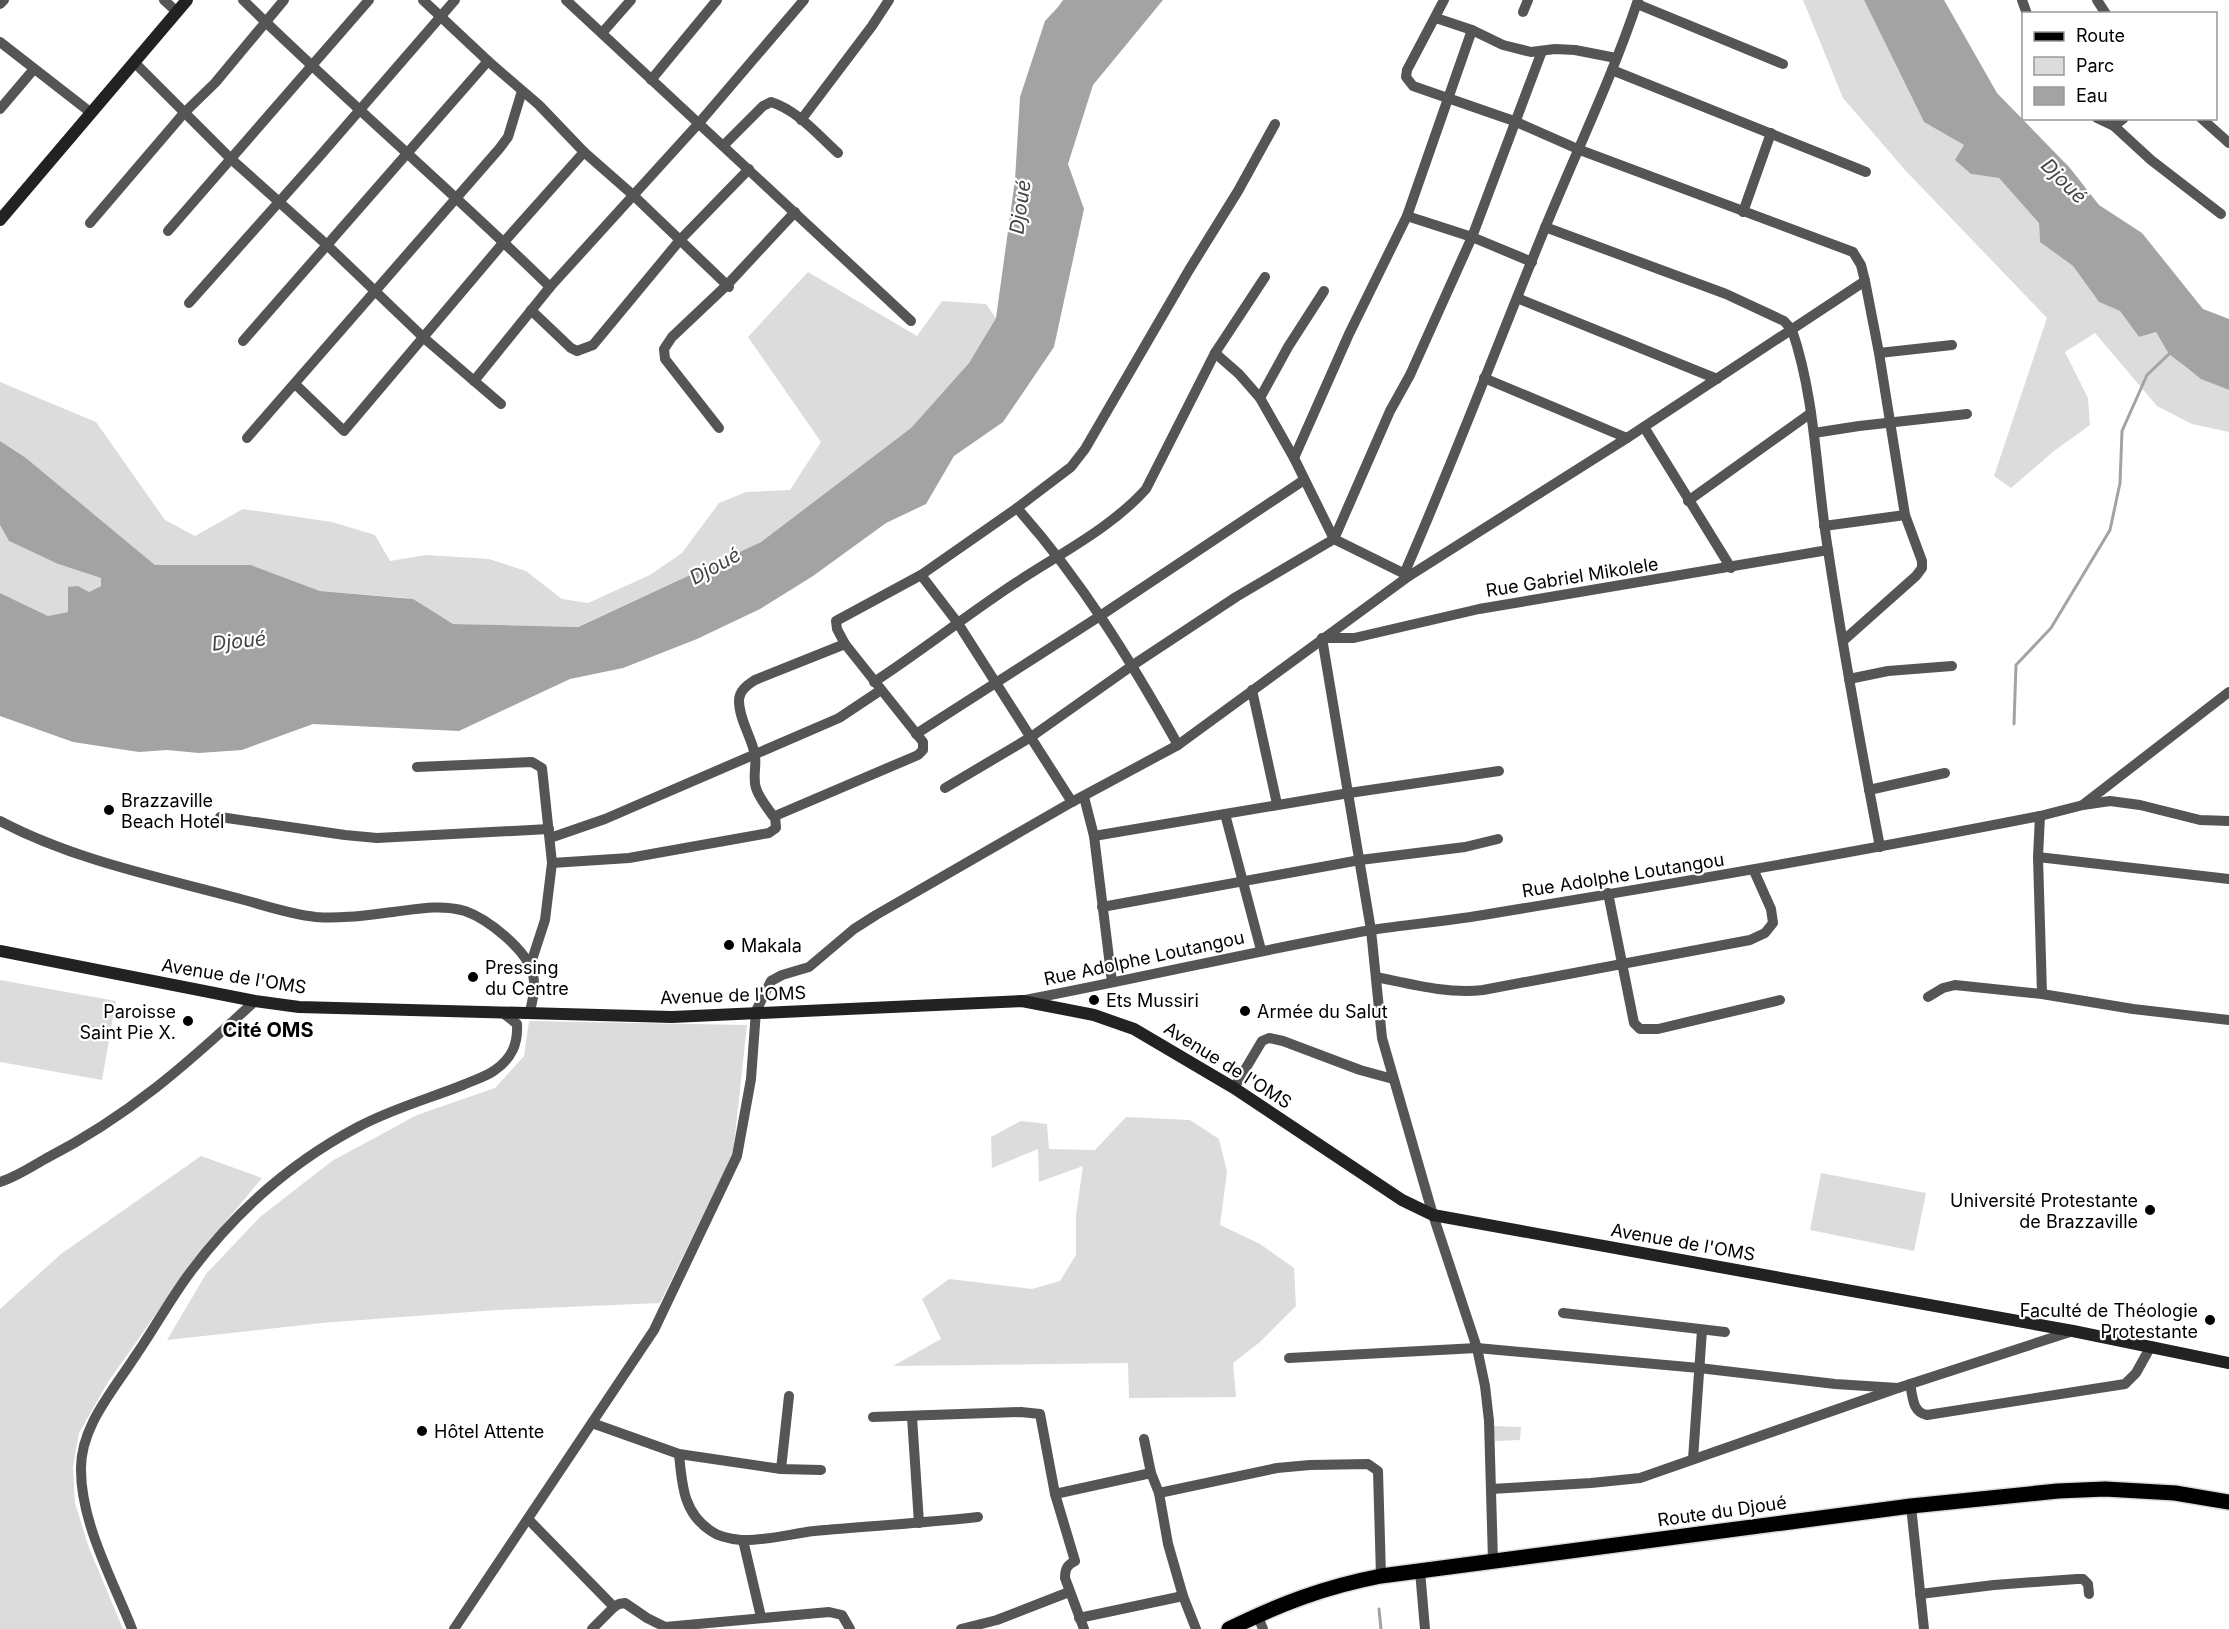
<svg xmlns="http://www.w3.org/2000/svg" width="2229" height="1629" font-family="Inter,sans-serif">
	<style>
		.green { fill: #dcdcdc }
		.water { fill: #a3a3a3 }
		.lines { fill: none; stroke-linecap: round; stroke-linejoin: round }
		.stream { stroke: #a3a3a3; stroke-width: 3 }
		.primary-casing { stroke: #dbdbdb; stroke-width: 18 }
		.street { stroke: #555; stroke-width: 10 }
		.secondary { stroke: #222; stroke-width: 12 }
		.primary { stroke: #000; stroke-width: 15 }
		.poi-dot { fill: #000; stroke: #fff; stroke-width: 2 }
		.labels { text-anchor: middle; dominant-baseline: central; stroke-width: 4.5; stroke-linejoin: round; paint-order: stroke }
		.street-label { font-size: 18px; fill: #000; stroke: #fff }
		.poi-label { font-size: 18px; fill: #000; stroke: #fff; text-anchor: start }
		.water-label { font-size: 20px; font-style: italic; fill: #444; stroke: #fff }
		.neighbourhood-label { font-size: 20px; font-weight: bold; fill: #000; stroke: #fff }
	</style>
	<rect width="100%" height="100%" fill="#fff"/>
	<g class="green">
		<path d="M1803,0H1864L1924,122L1964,145L1971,174L1999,178L2039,223L2040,242L2073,266L2099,302L2120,311L2139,337L2156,332C2176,365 2193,376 2229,390V432L2192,424L2157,406L2095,333L2065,352L2088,398L2090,425L2054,451L2011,488L1994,476L2047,318L1905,170L1843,98Z"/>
		<polygon points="808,272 917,336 942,301 986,304 996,318 969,363 911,428 761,542 577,627 453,624 407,598 320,591 251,565 155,565 26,458 0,441 0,382 96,422 165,520 195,536 243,509 332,522 375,535 390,561 426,555 489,559 526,571 562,599 588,603 650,575 682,553 719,503 746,492 790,490 821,442 748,337"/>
		<polygon points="0,525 9,541 58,564 101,578 101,586 89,592 78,586 68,612 48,616 0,593"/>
		<polygon points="0,980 116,1001 102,1080 0,1062"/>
		<polygon points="529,1021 747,1025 733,1154 660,1303 497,1310 321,1323 167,1340 206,1274 260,1217 332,1161 417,1115 495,1088 524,1056"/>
		<polygon points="1126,1117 1190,1120 1219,1139 1227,1172 1220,1225 1260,1244 1294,1268 1296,1306 1260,1342 1233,1363 1236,1397 1129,1398 1128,1363 893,1366 941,1339 922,1299 949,1279 1032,1289 1060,1281 1076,1255 1076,1215 1083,1166 1039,1182 1038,1149 992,1168 991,1137 1021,1121 1047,1124 1049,1149 1095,1150"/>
		<polygon points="201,1156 262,1178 194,1260 108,1382 79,1433 73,1467 75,1503 89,1548 123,1629 0,1629 0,1309 61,1254"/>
		<polygon points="1821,1173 1926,1193 1914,1251 1810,1230"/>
		<polygon points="1493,1426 1521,1427 1520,1440 1495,1441"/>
	</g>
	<g class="water">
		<polygon points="1063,0 1163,0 1093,85 1068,164 1084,209 1054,347 1003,422 954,456 926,504 886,523 813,576 760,609 697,639 623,668 570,679 459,731 313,724 242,750 199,753 167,750 139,752 73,742 0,716 0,593 48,616 68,612 68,587 78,586 89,592 101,586 101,578 58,564 9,541 0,525 0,441 26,458 155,565 251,565 320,591 413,599 453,624 578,627 761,542 911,428 969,363 996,318 1015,180 1020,97 1045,21 1058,7"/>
		<polygon points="1864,0 1944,0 1997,93 2070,168 2099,205 2142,233 2203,309 2229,319 2229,390 2201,379 2169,354 2156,332 2139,337 2120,311 2099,302 2073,266 2040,242 2039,223 1999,178 1971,174 1955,160 1964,145 1924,122"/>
	</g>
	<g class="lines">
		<g class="stream">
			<polyline points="2014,724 2016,665 2051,628 2110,530 2120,483 2122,431 2147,375 2169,354"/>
			<polyline points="1379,1609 1381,1629"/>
		</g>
		<defs>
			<path id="primary" d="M1229,1629C1280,1604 1324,1587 1381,1576L1911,1506L2058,1491L2105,1489L2175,1493L2229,1502"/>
		</defs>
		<use href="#primary" class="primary-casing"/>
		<g class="street">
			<polyline points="164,0 176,11"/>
			<path d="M243,0C343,98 450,189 550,287"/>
			<polyline points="423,0 488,61 539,105 584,152 633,195 729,287"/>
			<polyline points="566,0 911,321"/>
			<polyline points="1444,0 1407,70 1406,77 1413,86 1514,121 1580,150 1853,252 1861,265 1865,281 1879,353 1905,515 1922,561 1922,568 1916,576 1844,640"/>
			<polyline points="2022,0 2027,14"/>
			<polyline points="2097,0 2106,14"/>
			<polyline points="0,4 4,0"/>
			<polyline points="1637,4 1783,64"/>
			<polyline points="1523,12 1528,0"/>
			<polyline points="1436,18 1472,30 1503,45 1531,52 1555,49 1575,50 1616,58"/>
			<polyline points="602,33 631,0"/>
			<polyline points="0,42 90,112"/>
			<polyline points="134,62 230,158 327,245 424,338 501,404"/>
			<polyline points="1612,70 1866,172"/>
			<polyline points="651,80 717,0"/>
			<polyline points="0,109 34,69"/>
			<polyline points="2097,118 2114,126 2151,160 2221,214"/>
			<polyline points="2201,118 2229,143"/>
			<polyline points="801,120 872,26 889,0"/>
			<polyline points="2114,126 2124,118"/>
			<path d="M724,145L763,106L771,102C797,110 818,135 838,153"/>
			<polyline points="1743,212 1771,133"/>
			<polyline points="1407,216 1472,237 1532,262"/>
			<polyline points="90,223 184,113 215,83 284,0"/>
			<path d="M1545,227L1726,294L1784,321L1792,330C1816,400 1816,477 1828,550C1843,649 1861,748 1880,847"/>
			<polyline points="168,231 369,0"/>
			<polyline points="1517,298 1717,379"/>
			<polyline points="189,303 319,157 455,0"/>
			<polyline points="531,310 571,348 577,351 593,345 680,240 749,169"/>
			<polyline points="243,341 488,61"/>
			<polyline points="1215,353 1239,374 1260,398 1294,458 1334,539 1409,576"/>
			<polyline points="1879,353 1952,345"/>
			<polyline points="1484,378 1627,438"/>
			<polyline points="474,381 550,287 699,123 804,0"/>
			<polyline points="295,384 344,431 503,243 584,152"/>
			<polyline points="1260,398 1288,347 1324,291"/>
			<polyline points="1644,427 1731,568"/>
			<polyline points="719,428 665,359 664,349 672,337 727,285 795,212"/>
			<polyline points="1814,433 1859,426 1967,414"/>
			<polyline points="247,438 499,149 508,137 522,91"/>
			<polyline points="1294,458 1349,334 1407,216 1472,30"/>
			<polyline points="1688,501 1811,413"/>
			<path d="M1017,508C1082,581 1131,661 1178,745"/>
			<polyline points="1824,526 1905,515"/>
			<path d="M1404,574C1454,460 1498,343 1545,228C1576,152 1612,78 1638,0"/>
			<polyline points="921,575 957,622 1072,802"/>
			<polyline points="1849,679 1888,671 1952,666"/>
			<path d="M874,682C923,650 968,614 1017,582C1061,553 1111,528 1146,489L1215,353L1265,277"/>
			<polyline points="1252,690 1277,804"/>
			<polyline points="916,734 1100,616 1304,480"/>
			<path d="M417,767L532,762L542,768L552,863L629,858L769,833L776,828L775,816H773C767,807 759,798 756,788C752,776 758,763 754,751C750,735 739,718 739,701C739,691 747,685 755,680L845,644"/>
			<polyline points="945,788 1031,737 1133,665 1236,597 1334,539 1390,411 1410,375 1472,237 1542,51"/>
			<polyline points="1869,790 1945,773"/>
			<polyline points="1084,797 1094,836 1112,982"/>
			<polyline points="2084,804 2229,692"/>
			<polyline points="1225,814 1261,950"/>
			<polyline points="775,816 918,755 923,750 923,742 845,644 837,629 836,621 921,575 1017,508 1071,467 1085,449 1189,270 1238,191 1275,124"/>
			<polyline points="2040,816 2038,857 2042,994"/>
			<polyline points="220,817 345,835 377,838 549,829"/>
			<path d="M0,821C72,859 154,876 233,897C261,904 287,914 316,917C342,919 367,915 393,912C417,909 441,904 465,911C488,919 527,950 533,974C536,988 533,1001 529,1014"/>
			<polyline points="1094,836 1349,793 1499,771"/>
			<polyline points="550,838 605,819 839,718 881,690"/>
			<polyline points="2038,857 2229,879"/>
			<polyline points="1608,893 1634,1023 1640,1029 1658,1029 1780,1000"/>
			<polyline points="1102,907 1360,860 1465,847 1498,839"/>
			<polyline points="530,966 545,920 552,863"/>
			<path d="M1376,977C1411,984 1447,994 1483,990L1750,940L1765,933L1773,923L1771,909L1754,871"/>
			<polyline points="1928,997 1943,988 1955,985 2042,994 2133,1009 2229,1020"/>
			<path d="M1025,1000C1141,978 1255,951 1371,930C1410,924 1450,921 1489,914C1673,884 1857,852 2040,816L2083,805L2110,801L2140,805L2200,820L2229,821"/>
			<polyline points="1234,1088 1262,1041 1269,1038 1283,1041 1360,1070 1393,1079"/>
			<path d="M0,1182C16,1177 31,1167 45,1159C129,1116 187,1064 255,1001"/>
			<polyline points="1563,1313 1725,1332"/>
			<polyline points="1289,1358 1477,1348 1699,1368 1835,1384 1898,1388"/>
			<path d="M1910,1384C1913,1397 1912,1412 1927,1415L2125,1384L2136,1373L2151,1346"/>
			<path d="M873,1417L1021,1412L1040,1414L1055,1494L1075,1561C1067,1565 1065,1569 1065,1578L1084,1629"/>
			<polyline points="912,1417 919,1523"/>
			<polyline points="592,1423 679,1454 781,1469 821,1470"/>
			<polyline points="1144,1439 1151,1473 1159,1493 1168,1544 1183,1596 1196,1629"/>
			<path d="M679,1454C682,1484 683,1513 711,1531C719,1537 731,1539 741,1540C765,1541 790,1534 814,1531C869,1526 924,1523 978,1517"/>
			<polyline points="1693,1459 1702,1330"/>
			<polyline points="781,1469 789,1396"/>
			<polyline points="1491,1489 1591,1483 1640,1478 1898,1388 2073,1331"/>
			<polyline points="1159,1493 1277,1468 1310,1465 1368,1464 1378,1471 1381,1576"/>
			<polyline points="1055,1494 1151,1473"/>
			<polyline points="1911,1506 1924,1629"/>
			<polyline points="529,1520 614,1607 619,1604 625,1603 647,1618 665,1627 829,1612 842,1615 850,1629"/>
			<polyline points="743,1540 761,1617"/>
			<polyline points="1493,1561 1489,1421 1485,1386 1477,1348 1433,1215 1382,1038 1371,930 1322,638 1354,638 1479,609 1828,550"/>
			<polyline points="1420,1571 1425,1629"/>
			<polyline points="1920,1594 1994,1585 2077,1579 2083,1579 2088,1584 2089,1594"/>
			<polyline points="1257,1614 1263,1629"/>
			<polyline points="1079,1618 1183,1596"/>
			<path d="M132,1629C113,1581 81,1523 81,1470C80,1428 112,1392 134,1358C153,1331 169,1301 189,1274C234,1213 290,1163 358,1127C391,1109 428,1099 463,1085C473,1080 486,1077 495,1070C512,1058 518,1044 517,1024L503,1013"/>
			<polyline points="454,1629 654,1330 737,1156 751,1079 756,1011 771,981 782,975 809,967 854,929 876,915 1072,802 1178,745 1409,576 1627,438 1865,281"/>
			<polyline points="592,1629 614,1607"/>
			<polyline points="961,1629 997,1620 1069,1592"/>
		</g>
		<g class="secondary">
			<polyline points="0,220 187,0"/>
			<polyline points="0,951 255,1001 299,1007 672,1017 1022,1001 1094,1015 1134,1029 1234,1088 1402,1200 1433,1215 2073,1331 2229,1363"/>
		</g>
		<use href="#primary" class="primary"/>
	</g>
	<g class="poi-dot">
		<circle cx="109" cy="810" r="6"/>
		<circle cx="729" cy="945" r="6"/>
		<circle cx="473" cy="977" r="6"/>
		<circle cx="1094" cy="1000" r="6"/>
		<circle cx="1245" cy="1011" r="6"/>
		<circle cx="188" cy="1021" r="6"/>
		<circle cx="2150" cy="1210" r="6"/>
		<circle cx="2210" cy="1320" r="6"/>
		<circle cx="422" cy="1431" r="6"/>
	</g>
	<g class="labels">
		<g class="street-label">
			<text transform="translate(1572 577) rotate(-9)">Rue Gabriel Mikolele</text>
			<text transform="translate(1623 875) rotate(-9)">Rue Adolphe Loutangou</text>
			<text transform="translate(1144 958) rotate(-12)">Rue Adolphe Loutangou</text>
			<text transform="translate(234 976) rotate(9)">Avenue de l'OMS</text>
			<text transform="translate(733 995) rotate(-2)">Avenue de l'OMS</text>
			<text transform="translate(1228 1065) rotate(32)">Avenue de l'OMS</text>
			<text transform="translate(1683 1242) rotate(10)">Avenue de l'OMS</text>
			<text transform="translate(1722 1511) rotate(-8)">Route du Djoué</text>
		</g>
		<g class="poi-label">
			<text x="121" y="800">Brazzaville<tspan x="121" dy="21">Beach Hotel</tspan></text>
			<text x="741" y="945">Makala</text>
			<text x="485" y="967">Pressing<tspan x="485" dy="21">du Centre</tspan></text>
			<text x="1106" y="1000">Ets Mussiri</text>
			<text x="176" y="1011" text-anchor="end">Paroisse<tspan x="176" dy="21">Saint Pie X.</tspan></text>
			<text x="1257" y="1011">Armée du Salut</text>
			<text x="2138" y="1200" text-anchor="end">Université Protestante<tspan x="2138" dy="21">de Brazzaville</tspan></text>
			<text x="2198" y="1310" text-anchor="end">Faculté de Théologie<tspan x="2198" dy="21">Protestante</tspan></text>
			<text x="434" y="1431">Hôtel Attente</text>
		</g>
		<g class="water-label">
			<text transform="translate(2064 181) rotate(45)">Djoué</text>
			<text transform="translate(1020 207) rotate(-82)">Djoué</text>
			<text transform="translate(715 566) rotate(-29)">Djoué</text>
			<text transform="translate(239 641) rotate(-6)">Djoué</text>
		</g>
		<g class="neighbourhood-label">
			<text x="268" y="1030">Cité OMS</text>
		</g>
	</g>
	<rect x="2022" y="12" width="195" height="108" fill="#ffffff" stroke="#999999" stroke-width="1.5"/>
	<rect x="2034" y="32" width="30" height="9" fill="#000000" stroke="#999999" stroke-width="1.5"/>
	<text x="2076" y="42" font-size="18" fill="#000000">Route</text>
	<rect x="2034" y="57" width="30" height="18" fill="#dcdcdc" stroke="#999999" stroke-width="1.5"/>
	<text x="2076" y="72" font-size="18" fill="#000000">Parc</text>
	<rect x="2034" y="87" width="30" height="18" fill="#a3a3a3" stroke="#999999" stroke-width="1.5"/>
	<text x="2076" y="102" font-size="18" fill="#000000">Eau</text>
</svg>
